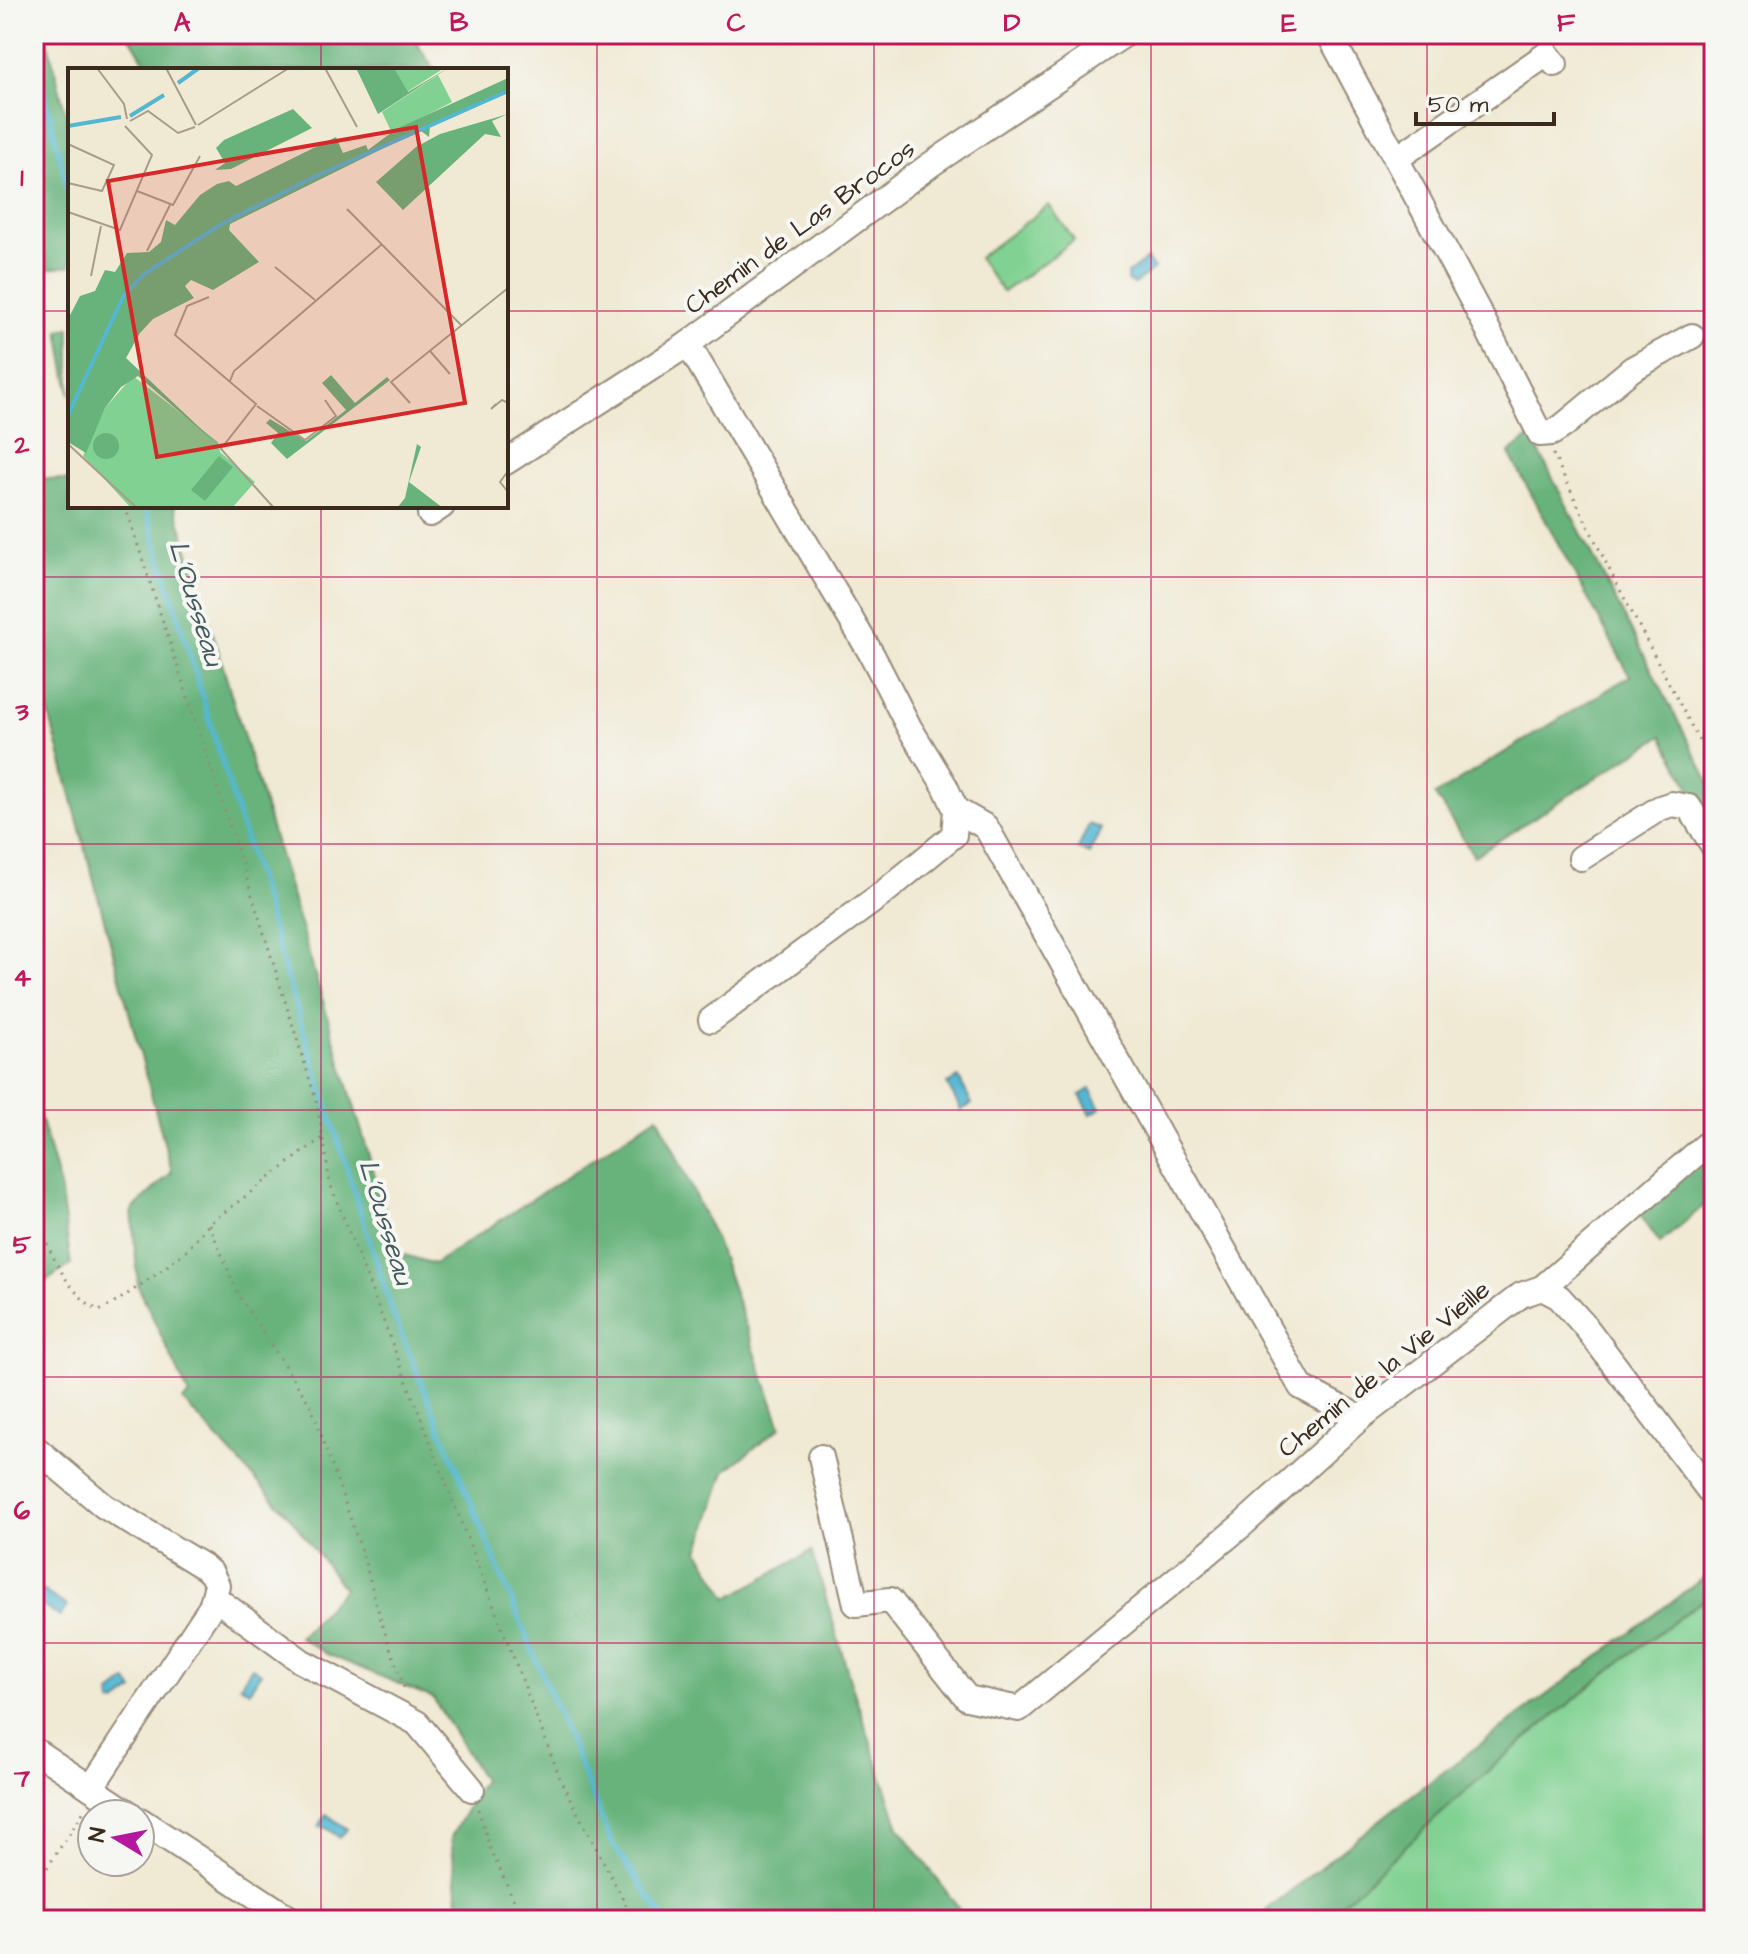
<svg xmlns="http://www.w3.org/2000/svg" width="1748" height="1954" font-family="'Architects Daughter',sans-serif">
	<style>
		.green { fill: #80d192; stroke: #5e7e58; stroke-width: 2 }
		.forest { fill: #68b37c; stroke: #526e4d; stroke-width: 2 }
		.water { fill: #54b7d2; stroke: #487078; stroke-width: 2 }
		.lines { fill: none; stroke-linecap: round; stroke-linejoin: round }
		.stream { stroke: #54b7d2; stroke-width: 5 }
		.minor-casing { stroke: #968a78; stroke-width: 28 }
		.path { stroke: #968a78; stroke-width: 3; stroke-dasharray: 2 6; stroke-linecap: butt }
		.minor { stroke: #fff; stroke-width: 24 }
		.grid { fill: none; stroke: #c2185b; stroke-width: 2; stroke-opacity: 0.55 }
		.labels { text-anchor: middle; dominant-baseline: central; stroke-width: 8; stroke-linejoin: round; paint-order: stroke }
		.street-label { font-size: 26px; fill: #3b2a1e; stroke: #f6f6f2 }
		.water-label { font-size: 28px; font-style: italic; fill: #445b5d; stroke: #f6f6f2 }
		.inset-river { fill: none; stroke: #54b7d2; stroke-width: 4 }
		.inset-road { fill: none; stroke: #a89d8b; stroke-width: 2 }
		.view { fill: #d62828; fill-opacity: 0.15; stroke: #d62828; stroke-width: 4 }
		.inset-edge { fill: none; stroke: #3b2a1e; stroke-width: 4 }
		.neatline { fill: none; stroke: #c2185b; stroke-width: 3 }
		.grid-label { font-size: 26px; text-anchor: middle; font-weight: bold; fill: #c2185b }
	</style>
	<rect width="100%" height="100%" fill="#f6f6f2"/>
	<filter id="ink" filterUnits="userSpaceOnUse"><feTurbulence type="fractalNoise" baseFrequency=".0125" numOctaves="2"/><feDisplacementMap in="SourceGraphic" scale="16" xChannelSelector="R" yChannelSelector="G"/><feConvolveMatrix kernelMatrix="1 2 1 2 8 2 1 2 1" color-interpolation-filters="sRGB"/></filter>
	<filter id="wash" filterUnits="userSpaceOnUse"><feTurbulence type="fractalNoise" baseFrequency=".006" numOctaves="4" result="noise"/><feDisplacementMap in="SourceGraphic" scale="32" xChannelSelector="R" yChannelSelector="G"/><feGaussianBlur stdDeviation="1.8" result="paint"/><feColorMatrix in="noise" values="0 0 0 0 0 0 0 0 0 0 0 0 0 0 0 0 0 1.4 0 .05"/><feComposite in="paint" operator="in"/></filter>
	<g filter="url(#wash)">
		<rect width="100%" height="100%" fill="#f0e9d3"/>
		<g class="green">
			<polygon points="1049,205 1074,240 1003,292 978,258"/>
			<polygon points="1714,1592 1714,1920 1323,1920 1500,1760 1631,1653"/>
		</g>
		<g class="forest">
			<polygon points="34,34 46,34 70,131 70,266 49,269 34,218"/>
			<polygon points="128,34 411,34 434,70 150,70"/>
			<polygon points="70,328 70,395 59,330"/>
			<polygon points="1531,436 1714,791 1714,831 1662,736 1474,856 1435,795 1630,676 1509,453"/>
			<polygon points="34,477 70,481 70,506 175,506 398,1253 434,1264 658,1116 716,1241 781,1427 725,1471 699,1551 728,1598 812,1551 851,1683 899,1827 967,1920 462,1920 460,1918 451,1837 483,1780 433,1698 327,1654 299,1637 344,1589 290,1517 183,1401 189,1395 138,1286 132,1210 172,1172 34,658"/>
			<polygon points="34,1096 60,1187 71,1265 46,1281 34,1254"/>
			<polygon points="1714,1148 1714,1197 1660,1243 1640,1215"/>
			<polygon points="1714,1570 1714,1592 1631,1653 1500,1760 1332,1913 1323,1920 1254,1920 1395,1808"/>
		</g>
		<g class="water">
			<polygon points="1147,259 1154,269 1134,284 1127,281 1127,274"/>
			<polygon points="1089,824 1101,829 1089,854 1078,849"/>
			<polygon points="959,1078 972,1104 961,1110 947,1084"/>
			<polygon points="1090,1089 1101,1108 1091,1114 1080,1095"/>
			<polygon points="42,1590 67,1606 60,1617 34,1601"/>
			<polygon points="252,1667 261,1673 249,1691 240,1685"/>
			<polygon points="127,1681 134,1690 116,1703 111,1702 110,1694"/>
			<polygon points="326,1814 347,1829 340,1838 326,1828 319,1827"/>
		</g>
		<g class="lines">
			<g class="stream">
				<polyline points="34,47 70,201"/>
				<polyline points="145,506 300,1020 393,1314 612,1843 665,1920"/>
			</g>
		</g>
	</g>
	<g filter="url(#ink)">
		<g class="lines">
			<defs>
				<g id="minor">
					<polyline points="1329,34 1484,322 1540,434 1552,433 1563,426 1632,369 1692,336"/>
					<polyline points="1396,159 1547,54 1555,64"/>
					<polyline points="688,344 872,655 909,727 945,786 956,810 986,827 1301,1387 1360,1418"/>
					<polyline points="506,462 688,344 930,165 1125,34"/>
					<polyline points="430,514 442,506"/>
					<polyline points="1581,858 1660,808 1672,804 1689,807 1714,847"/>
					<polyline points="711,1020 882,894 954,835 956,810"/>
					<polyline points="1542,1288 1714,1138"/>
					<polyline points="34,1447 104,1506 204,1567 211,1573 217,1585 211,1607 91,1788"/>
					<polyline points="821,1457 856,1604 890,1600 967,1698 1019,1709 1242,1525 1360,1418 1521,1295 1542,1288 1559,1297 1585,1326 1714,1497"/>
					<polyline points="215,1598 301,1661 417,1723 472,1789"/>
					<polyline points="34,1750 130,1814"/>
					<polyline points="140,1820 292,1920"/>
				</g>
			</defs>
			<use href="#minor" class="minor-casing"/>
			<g class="path">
				<polyline points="1553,454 1608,567 1714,769"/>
				<polyline points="125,506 241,860 317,1103 330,1183 562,1783 634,1920"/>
				<path d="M34,1214C51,1252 63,1289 99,1311L113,1304L158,1273L187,1250L209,1224L323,1137"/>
				<polyline points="209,1224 239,1296 311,1406 362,1552 382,1624 406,1693"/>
				<polyline points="478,1809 490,1848 523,1920"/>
				<polyline points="34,1888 84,1811"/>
			</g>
			<use href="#minor" class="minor"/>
		</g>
	</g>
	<path class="grid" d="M321,34V70M597,34V1920M874,34V1920M1151,34V1920M1427,34V1920M34,311H70M506,311H1714M321,506V1920M34,577H1714M34,844H1714M34,1110H1714M34,1377H1714M34,1643H1714"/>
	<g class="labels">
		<g class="street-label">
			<text transform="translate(800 227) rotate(-36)">Chemin de Las Brocos</text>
			<text transform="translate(1384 1369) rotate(-39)">Chemin de la Vie Vieille</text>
		</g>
		<g class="water-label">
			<text transform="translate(196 603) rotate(73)">L'Ousseau</text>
			<text transform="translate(386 1222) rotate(73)">L'Ousseau</text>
		</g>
	</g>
	<g transform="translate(68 68)">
		<rect width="440" height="440" fill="#f0e9d3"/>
		<path d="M326,0H376L339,24ZM370,7L384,34L324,65L314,44ZM65,308L150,374L152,384L187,414L164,440H63L15,388L37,340Z" fill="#80d192"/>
		<path d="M288,0H326L340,24L380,0L310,46ZM440,10V25L362,58L361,69L353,63L338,69L162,156L161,162L191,194L145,222L123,212L117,218L126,230L85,251L72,265L58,290L150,377L70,308L53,319L37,340L18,385L0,374V251L12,228L27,223L37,202L47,204L59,185L81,184L93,174L98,152L107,157L132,127L149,116L161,113L168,118L268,69L275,85L298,77L300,82L328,61ZM225,41L244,60L163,101L147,102L157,95L148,80L156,72ZM440,46L424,53L433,69L417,66L335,142L308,114L348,79L372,66ZM263,307L287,335L319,309L322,312L219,391L203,375L210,365L198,355L202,351L238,373L278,342L254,315ZM25 378a13 13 0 1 1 26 0a13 13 0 1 1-26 0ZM349,376L353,379L341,414L375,440H329L337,430ZM151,388L165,399L137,433L123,422Z" fill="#68b37c"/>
		<path class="inset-river" d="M110,15L131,0M62,48L96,27M0,58L53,49M0,347L55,229L75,207L152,157L244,110L440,23"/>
		<path class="inset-road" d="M29,0L56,36L59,51M98,0L128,57M257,0L289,59M62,53L80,43L110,65L127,59M130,57L221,0M0,76L46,97L34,123L0,115M69,123L105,137L132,88M279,141L394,258M0,144L52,162L84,87L57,58M79,183L102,137M207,199L247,232M23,208L33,158M141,229L119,238L107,267L188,336L153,381L206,440M362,283L382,306M162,313L166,303L313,177M342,335L323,314L440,220M428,336L423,341L434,332L440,335M189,338L237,372L268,348L257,332M0,376L69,440M440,403L432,414L440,424"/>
		<path class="view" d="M348,59L397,335L89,389L40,113Z"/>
		<rect width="440" height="440" class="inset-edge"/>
	</g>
	<rect width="1748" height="1954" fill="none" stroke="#f6f6f2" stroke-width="88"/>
	<g transform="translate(116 1838) rotate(280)"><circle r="38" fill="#f6f6f2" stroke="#aba49d" stroke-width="2"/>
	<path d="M0-6L14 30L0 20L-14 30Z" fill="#b5179e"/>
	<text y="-12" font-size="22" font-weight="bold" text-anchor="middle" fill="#3b2a1e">N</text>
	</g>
	<path d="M1416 112v12h138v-12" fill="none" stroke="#3b2a1e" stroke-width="4"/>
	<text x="1428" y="112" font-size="24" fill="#3b2a1e" stroke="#f6f6f2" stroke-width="6" paint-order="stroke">50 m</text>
	<rect x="44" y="44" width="1660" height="1866" class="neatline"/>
	<g class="grid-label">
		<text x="182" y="31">A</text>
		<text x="459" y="31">B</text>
		<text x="736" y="31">C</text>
		<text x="1012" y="31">D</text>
		<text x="1289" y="31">E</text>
		<text x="1566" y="31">F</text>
		<text x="22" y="186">1</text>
		<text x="22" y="453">2</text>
		<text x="22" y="720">3</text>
		<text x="22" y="986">4</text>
		<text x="22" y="1253">5</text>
		<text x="22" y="1519">6</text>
		<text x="22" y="1786">7</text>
	</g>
</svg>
